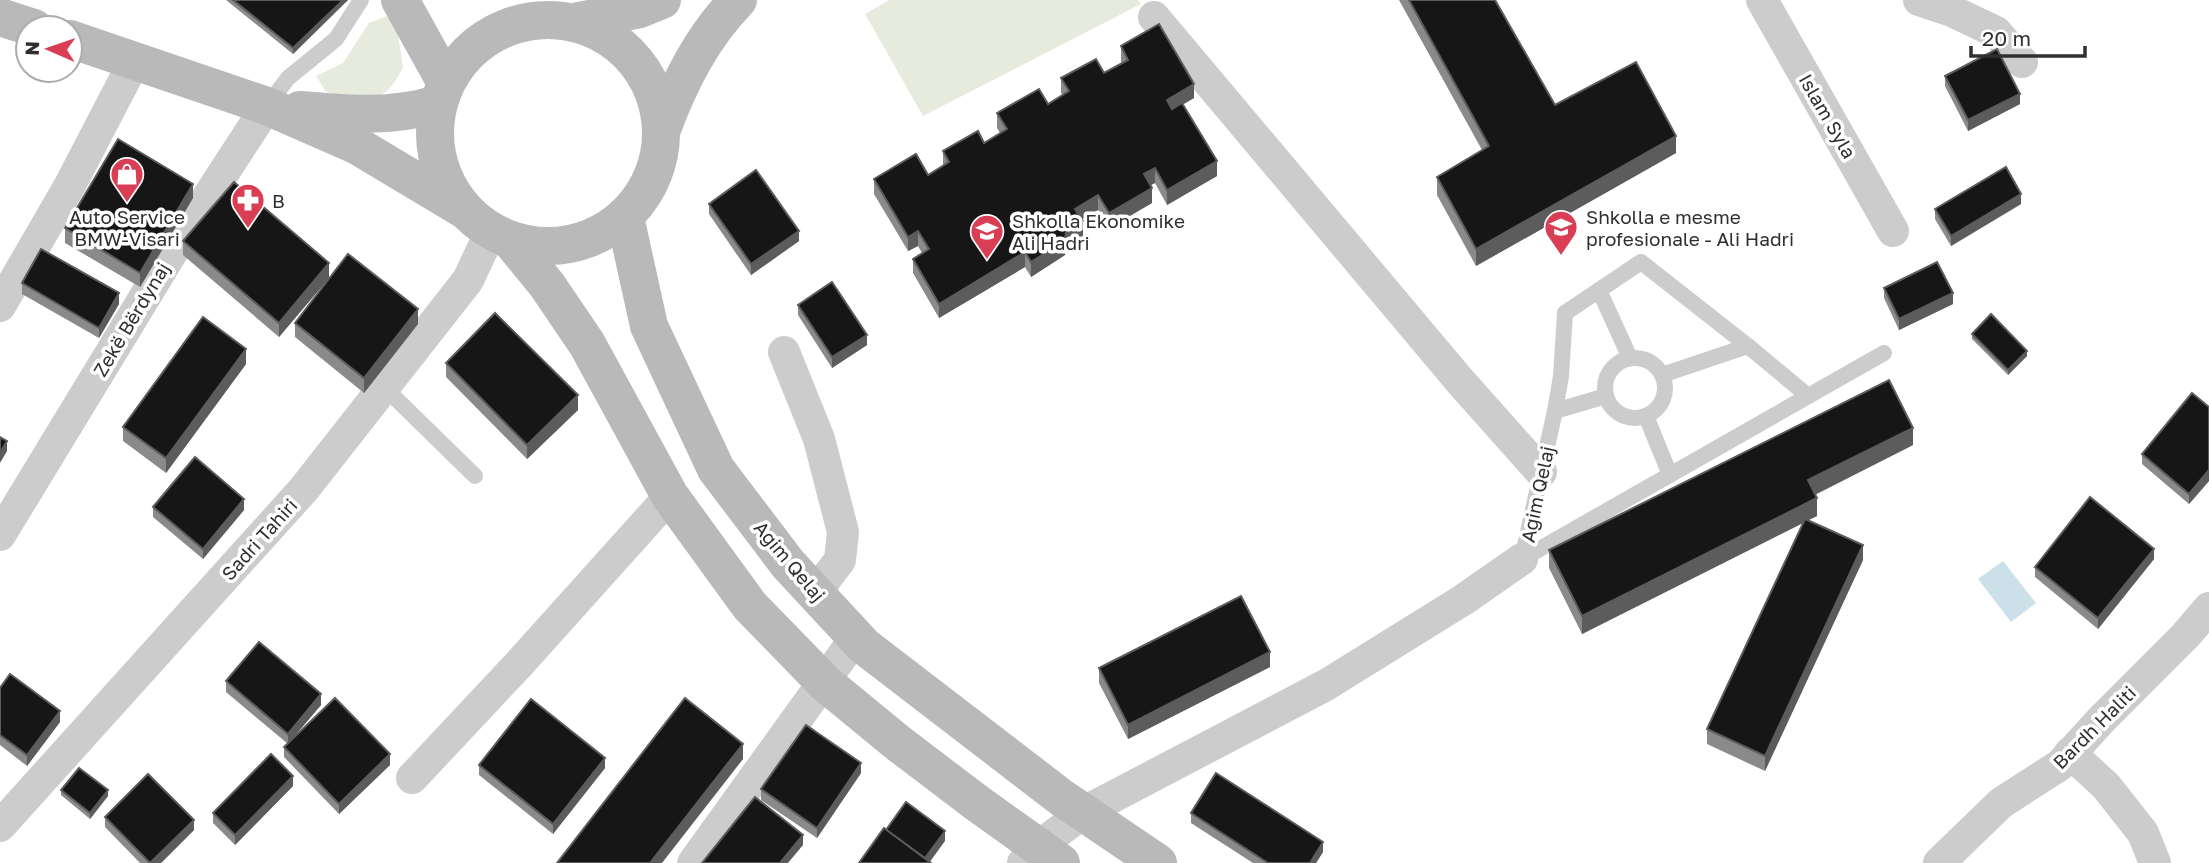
<svg xmlns="http://www.w3.org/2000/svg" width="2209" height="863" font-family="'Golos Text',sans-serif">
	<style>
		.green { fill: #e6ebde }
		.water { fill: #cbe0e9 }
		.lines { fill: none; stroke-linecap: round; stroke-linejoin: round }
		.lane { stroke: #ccc; stroke-width: 16 }
		.street { stroke: #ccc; stroke-width: 32 }
		.secondary { stroke: #b9b9b9; stroke-width: 38 }
		.wall { fill: #8a8a8a }
		.shaded-wall { fill: #5c5c5c }
		.building { fill: #161616; stroke: #5c5c5c; stroke-width: 2 }
		.labels { text-anchor: middle; dominant-baseline: central; stroke-width: 7; stroke-linejoin: round; paint-order: stroke }
		.street-label { font-size: 19px; fill: #2f2f2f; stroke: #fff }
		.poi-label { font-size: 19px; fill: #2f2f2f; stroke: #fff; text-anchor: start }
	</style>
	<rect width="100%" height="100%" fill="#fff"/>
	<g class="green">
		<polygon points="889,0 1138,0 1141,4 923,116 865,14"/>
		<path d="M387,16L397,26L403,68C398,76 391,90 382,94C368,100 340,96 326,92L316,76L343,63L369,23Z"/>
	</g>
	<polygon class="water" points="2003,561 2036,603 2011,622 1978,579"/>
	<g class="lines">
		<g class="lane">
			<polyline points="267,106 288,78 336,39 361,0"/>
			<polyline points="1599,290 1630,358"/>
			<circle cx="1635" cy="388" r="30"/>
			<polyline points="1662,375 1748,346"/>
			<polyline points="384,387 475,476"/>
			<polyline points="1555,411 1606,396"/>
			<polyline points="1646,416 1670,475"/>
			<polyline points="1522,559 1555,411 1561,376 1565,313 1641,262 1748,346 1808,396"/>
			<polyline points="1522,559 1884,353"/>
		</g>
		<g class="street">
			<polyline points="1762,0 1893,231"/>
			<polyline points="1919,0 1952,11 1996,32 2022,62"/>
			<polyline points="1154,17 1460,381 1541,472"/>
			<polyline points="0,306 70,185 135,60"/>
			<polyline points="784,352 819,439 843,532 840,560 815,593"/>
			<polyline points="0,535 174,249 267,106"/>
			<polyline points="2070,753 2106,786 2143,833 2155,863"/>
			<polyline points="412,778 519,664 670,496"/>
			<polyline points="0,826 304,489 468,280 491,231"/>
			<polyline points="693,863 856,637"/>
			<polyline points="1023,863 1038,847 1084,812 1326,685 1463,600 1522,559"/>
			<polyline points="1939,863 2001,803 2060,765 2102,719 2186,635 2209,608"/>
		</g>
		<g class="secondary">
			<polyline points="400,0 446,83"/>
			<polyline points="0,17 34,28"/>
			<circle cx="548" cy="133" r="113"/>
			<polyline points="574,22 640,9 662,0"/>
			<polyline points="70,39 267,106 356,145 463,209"/>
			<path d="M300,110C345,114 393,118 437,104"/>
			<path d="M662,129C680,81 702,37 738,0"/>
			<polyline points="625,217 649,326 716,469 788,564 864,646 1062,798 1158,863"/>
			<polyline points="511,241 547,285 587,344 670,496 750,606 825,683 898,743 977,803 1061,863"/>
		</g>
	</g>
	<g class="wall">
		<polygon points="226,0 348,0 293,54"/>
		<polygon points="1399,0 1495,0 1555,105 1676,153 1476,266 1437,195 1437,177 1482,150"/>
		<polygon points="1121,46 1194,98 1183,104 1217,176 1167,205 1155,183 1150,185 1152,203 1109,228 1098,210 1082,219 1083,236 1066,246 1065,255 1031,277 1025,267 939,318 913,273 913,259 922,253 918,246 908,251 874,194 874,179 928,175 943,166 943,151 984,143 1000,133 997,128 997,113 1048,104 1063,95 1061,93 1061,78 1104,73 1122,63 1121,61"/>
		<polygon points="1945,76 2020,104 1968,131 1945,86"/>
		<polygon points="193,198 140,287 65,243 65,228"/>
		<polygon points="709,204 799,241 751,275 709,214"/>
		<polygon points="2021,204 1951,246 1935,219 1935,209"/>
		<polygon points="183,241 329,278 279,337 183,255"/>
		<polygon points="22,283 119,304 99,338 22,294"/>
		<polygon points="1884,288 1953,304 1899,330 1884,298"/>
		<polygon points="798,305 867,345 832,368 798,315"/>
		<polygon points="295,323 418,324 364,393 295,337"/>
		<polygon points="1972,334 2027,356 2008,375 1972,339"/>
		<polygon points="446,363 578,410 527,459 446,377"/>
		<polygon points="246,364 166,473 123,441 123,427"/>
		<polygon points="2209,407 2209,481 2189,504 2142,464 2142,454"/>
		<polygon points="1913,445 1815,495 1817,516 1808,520 1863,560 1765,771 1707,744 1707,729 1803,523 1582,634 1549,568 1549,550"/>
		<polygon points="153,507 244,510 203,559 153,517"/>
		<polygon points="2154,559 2098,629 2035,577 2035,567"/>
		<polygon points="1270,667 1128,739 1099,683 1099,668"/>
		<polygon points="226,681 321,705 290,741 390,765 339,814 284,757 284,747 288,744 226,692"/>
		<polygon points="0,688 60,722 27,766 0,745"/>
		<polygon points="479,765 605,768 553,834 479,775"/>
		<polygon points="861,773 817,838 761,800 761,789"/>
		<polygon points="293,786 235,845 213,823 213,813"/>
		<polygon points="61,790 108,796 90,819 61,795"/>
		<polygon points="1191,813 1323,852 1316,863 1253,863 1191,823"/>
		<polygon points="105,817 194,830 161,863 140,863 105,827"/>
	</g>
	<g class="shaded-wall">
		<polygon points="343,0 348,0 293,54 293,48"/>
		<polygon points="1194,84 1194,98 1167,114 1167,100"/>
		<polygon points="2020,94 2020,104 1968,131 1968,120"/>
		<polygon points="1676,136 1676,153 1476,266 1476,249"/>
		<polygon points="1217,161 1217,176 1167,205 1167,190"/>
		<polygon points="1155,168 1155,183 1144,189 1144,174"/>
		<polygon points="193,184 193,198 140,287 140,273"/>
		<polygon points="1152,188 1152,203 1109,228 1109,213"/>
		<polygon points="2021,194 2021,204 1951,246 1951,236"/>
		<polygon points="1098,195 1098,210 1075,223 1075,209"/>
		<polygon points="1083,221 1083,236 1066,246 1065,255 1031,277 1031,262 1066,231"/>
		<polygon points="799,231 799,241 751,275 751,264"/>
		<polygon points="918,231 918,246 908,251 908,237"/>
		<polygon points="1025,252 1025,267 939,318 939,304"/>
		<polygon points="329,263 329,278 279,337 279,323"/>
		<polygon points="119,293 119,304 99,338 99,328"/>
		<polygon points="1953,293 1953,304 1899,330 1899,319"/>
		<polygon points="418,309 418,324 364,393 364,378"/>
		<polygon points="867,335 867,345 832,368 832,357"/>
		<polygon points="246,349 246,364 166,473 166,458"/>
		<polygon points="2027,351 2027,356 2008,375 2008,370"/>
		<polygon points="578,395 578,410 527,459 527,445"/>
		<polygon points="1913,428 1913,445 1808,498 1808,480"/>
		<polygon points="7,441 7,451 0,463 0,453"/>
		<polygon points="2209,470 2209,481 2189,504 2189,494"/>
		<polygon points="1817,498 1817,516 1582,634 1582,616"/>
		<polygon points="244,499 244,510 203,559 203,549"/>
		<polygon points="1863,545 1863,560 1765,771 1765,756"/>
		<polygon points="2154,549 2154,559 2098,629 2098,618"/>
		<polygon points="1270,652 1270,667 1128,739 1128,725"/>
		<polygon points="321,694 321,705 288,744 288,734"/>
		<polygon points="60,711 60,722 27,766 27,755"/>
		<polygon points="743,744 743,759 662,863 650,863"/>
		<polygon points="390,754 390,765 339,814 339,804"/>
		<polygon points="605,758 605,768 553,834 553,824"/>
		<polygon points="861,763 861,773 817,838 817,828"/>
		<polygon points="293,776 293,786 235,845 235,835"/>
		<polygon points="108,790 108,796 90,819 90,813"/>
		<polygon points="194,820 194,830 161,863 150,863"/>
		<polygon points="945,831 945,841 929,863 923,861"/>
		<polygon points="803,835 803,845 788,863 780,863"/>
		<polygon points="1323,842 1323,852 1316,863 1310,863"/>
	</g>
	<g class="building">
		<polygon points="233,0 343,0 293,48"/>
		<polygon points="1409,0 1495,0 1555,105 1636,62 1676,136 1476,249 1437,177 1489,146"/>
		<polygon points="1159,24 1194,84 1167,100 1172,109 1182,103 1217,161 1167,190 1155,168 1144,174 1152,188 1109,213 1098,195 1075,209 1083,221 1066,231 1065,241 1031,262 1025,252 939,304 913,259 929,249 918,231 908,237 874,179 916,154 928,175 949,162 943,151 978,131 984,143 1007,129 997,113 1039,89 1048,104 1069,91 1061,78 1096,59 1104,73 1128,60 1121,46"/>
		<polygon points="1997,49 2020,94 1968,120 1945,76"/>
		<polygon points="118,139 193,184 140,273 65,228"/>
		<polygon points="2006,167 2021,194 1951,236 1935,209"/>
		<polygon points="756,170 799,231 751,264 709,204"/>
		<polygon points="234,182 329,263 279,323 183,241"/>
		<polygon points="41,249 119,293 99,328 22,283"/>
		<polygon points="348,254 418,309 364,378 295,323"/>
		<polygon points="1937,262 1953,293 1899,319 1884,288"/>
		<polygon points="832,282 867,335 832,357 798,305"/>
		<polygon points="495,313 578,395 527,445 446,363"/>
		<polygon points="1991,314 2027,351 2008,370 1972,334"/>
		<polygon points="203,317 246,349 166,458 123,427"/>
		<polygon points="1889,380 1913,428 1808,480 1817,498 1582,616 1549,550"/>
		<polygon points="2192,393 2209,407 2209,470 2189,494 2142,454"/>
		<polygon points="0,437 7,441 0,453"/>
		<polygon points="195,457 244,499 203,549 153,507"/>
		<polygon points="2090,497 2154,549 2098,618 2035,567"/>
		<polygon points="1805,519 1863,545 1765,756 1707,729"/>
		<polygon points="1241,596 1270,652 1128,725 1099,668"/>
		<polygon points="259,642 321,694 288,734 226,681"/>
		<polygon points="10,674 60,711 27,755 0,735 0,688"/>
		<polygon points="335,698 390,754 339,804 284,747"/>
		<polygon points="685,698 743,744 650,863 557,863"/>
		<polygon points="531,699 605,758 553,824 479,765"/>
		<polygon points="806,725 861,763 817,828 761,789"/>
		<polygon points="271,754 293,776 235,835 213,813"/>
		<polygon points="79,768 108,790 90,813 61,790"/>
		<polygon points="1216,773 1323,842 1310,863 1268,863 1191,813"/>
		<polygon points="148,774 194,820 150,863 105,817"/>
		<polygon points="755,797 803,835 780,863 702,863"/>
		<polygon points="906,802 945,831 925,858 886,830"/>
		<polygon points="884,828 931,863 859,863"/>
	</g>
	<defs>
		<symbol id="shop-pin" viewBox="-11 -11 22 30"><path d="M0 17L-7.5 6A9.5 9.5 0 1 1 7.5 6Z" fill="#d93e55" stroke="#fff"/><path d="M-5-2.5h2.3a2.7 3.5 0 0 1 5.4 0H5L5.5 6h-11ZM-1.5-2.5h3a1.5 2.3 0 0 0-3 0Z" fill="#fff"/></symbol>
		<symbol id="pharmacy-pin" viewBox="-11 -11 22 30"><path d="M0 17L-7.5 6A9.5 9.5 0 1 1 7.5 6Z" fill="#d93e55" stroke="#fff"/><path d="M-2-6h4v4h4v4h-4v4h-4v-4h-4v-4h4Z" fill="#fff"/></symbol>
		<symbol id="school-pin" viewBox="-11 -11 22 30"><path d="M0 17L-7.5 6A9.5 9.5 0 1 1 7.5 6Z" fill="#d93e55" stroke="#fff"/><path d="M0-5L7-2L0 1L-7-2ZM-4 1L0 2.5L4 1V4Q0 6-4 4Z" fill="#fff"/></symbol>
	</defs>
	<g fill-rule="evenodd">
		<use href="#shop-pin" x="108" y="155" width="38" height="52"/>
		<use href="#pharmacy-pin" x="229" y="181" width="38" height="52"/>
		<use href="#school-pin" x="1542" y="208" width="38" height="52"/>
		<use href="#school-pin" x="968" y="212" width="38" height="52"/>
	</g>
	<g class="labels">
		<g class="street-label">
			<text transform="translate(1828 116) rotate(60)">Islam Syla</text>
			<text transform="translate(131 319) rotate(-59)">Zekë Bërdynaj</text>
			<text transform="translate(1537 494) rotate(-78)">Agim Qelaj</text>
			<text transform="translate(259 539) rotate(-48)">Sadri Tahiri</text>
			<text transform="translate(790 561) rotate(50)">Agim Qelaj</text>
			<text transform="translate(2094 727) rotate(-45)">Bardh Haliti</text>
		</g>
		<g class="poi-label">
			<text x="272" y="200">B</text>
			<text x="127" y="216" text-anchor="middle">Auto Service<tspan x="127" dy="22">BMW-Visari</tspan></text>
			<text x="1586" y="216">Shkolla e mesme<tspan x="1586" dy="22">profesionale - Ali Hadri</tspan></text>
			<text x="1012" y="220">Shkolla Ekonomike<tspan x="1012" dy="22">Ali Hadri</tspan></text>
		</g>
	</g>
	<g transform="translate(49 49) rotate(272)"><circle r="33" fill="#ffffff" stroke="#acacac" stroke-width="2"/>
	<path d="M0-5L12 26L0 18L-12 26Z" fill="#d93e55"/>
	<text y="-10" font-size="19" font-weight="bold" text-anchor="middle" fill="#2f2f2f">N</text>
	</g>
	<path d="M1971 46v10h114v-10" fill="none" stroke="#2f2f2f" stroke-width="3.5"/>
	<text x="1982" y="46" font-size="21" fill="#2f2f2f" stroke="#ffffff" stroke-width="5" paint-order="stroke">20 m</text>
</svg>
